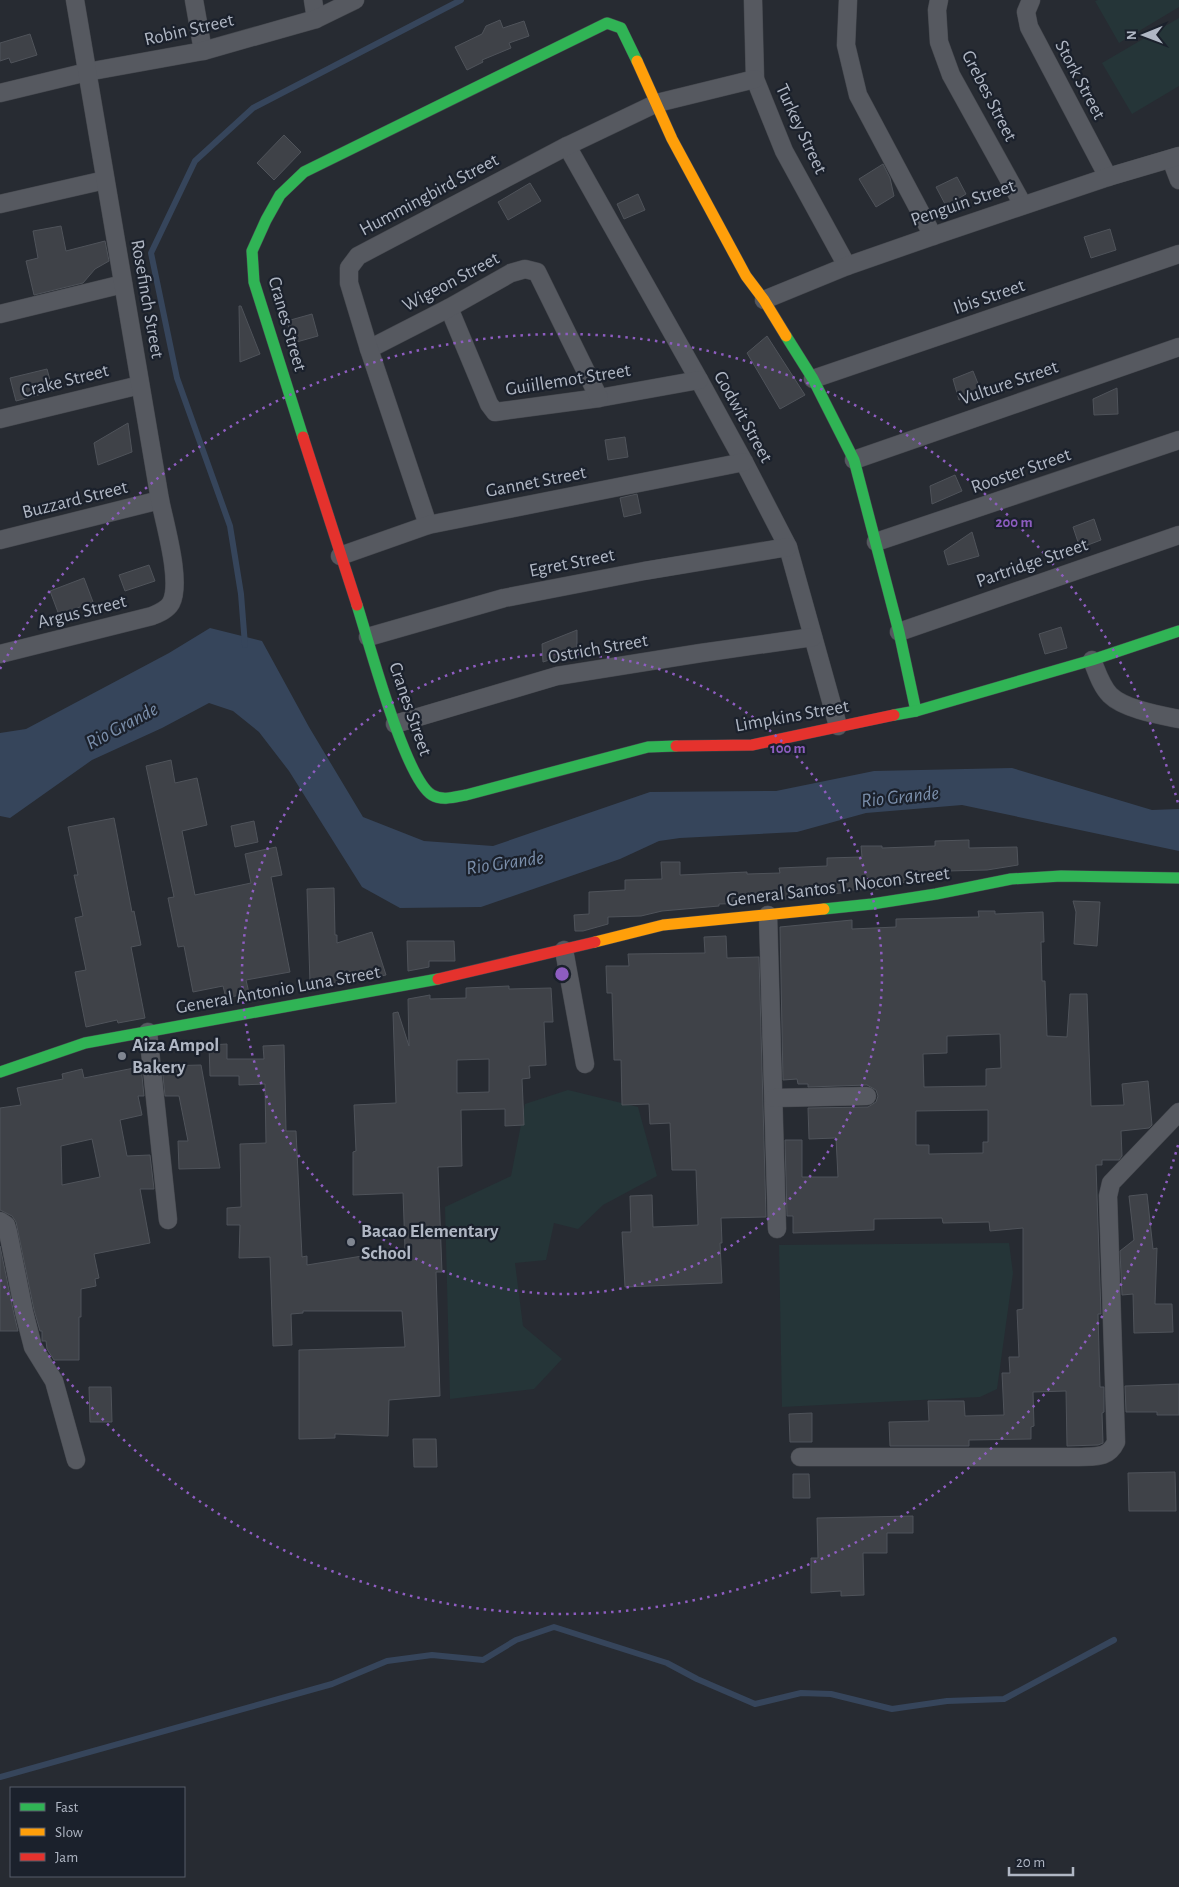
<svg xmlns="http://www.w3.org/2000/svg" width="1179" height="1887" font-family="'Alegreya Sans',sans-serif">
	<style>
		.green { fill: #253538 }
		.water { fill: #36455b }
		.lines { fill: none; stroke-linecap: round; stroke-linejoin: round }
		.stream { stroke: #36455b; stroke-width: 6 }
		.building { fill: #3f4248; stroke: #4f535a; fill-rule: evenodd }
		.street-casing { stroke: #44474d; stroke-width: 19 }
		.fast-casing { stroke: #44474d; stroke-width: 12 }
		.slow-casing { stroke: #44474d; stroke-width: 12 }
		.jam-casing { stroke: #44474d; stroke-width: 12 }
		.street { stroke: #565960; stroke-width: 18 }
		.fast { stroke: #30b455; stroke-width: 11 }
		.slow { stroke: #ff9f0a; stroke-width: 11 }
		.jam { stroke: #e5322d; stroke-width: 11 }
		.ring { fill: none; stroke: #8e5dc1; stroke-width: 2.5; stroke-dasharray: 2.5 5 }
		.poi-dot { fill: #808691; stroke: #1b212c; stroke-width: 2 }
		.labels { text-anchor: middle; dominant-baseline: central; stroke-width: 4.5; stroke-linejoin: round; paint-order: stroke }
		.street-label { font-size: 19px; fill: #b0b7c4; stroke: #1b212c }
		.poi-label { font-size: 19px; font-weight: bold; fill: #b0b7c4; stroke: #1b212c; text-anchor: start }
		.water-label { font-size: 20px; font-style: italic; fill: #7a8eaa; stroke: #1b212c }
		.centre { fill: #8e5dc1; stroke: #1b212c; stroke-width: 2.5 }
		.ring-label { font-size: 15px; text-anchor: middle; font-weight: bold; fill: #8e5dc1; stroke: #1b212c; stroke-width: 4.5; stroke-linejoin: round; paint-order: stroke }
	</style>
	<rect width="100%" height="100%" fill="#272b32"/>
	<g class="green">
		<polygon points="1098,0 1179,0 1179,7 1119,43 1095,1"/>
		<polygon points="1179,18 1179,86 1132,114 1102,63"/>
		<polygon points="568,1090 638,1107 657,1176 603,1205 578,1229 554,1223 546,1260 515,1263 523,1326 562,1359 534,1389 450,1399 445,1207 511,1176 525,1104"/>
		<polygon points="1009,1243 1013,1273 997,1389 980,1397 782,1407 779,1245"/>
	</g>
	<polygon class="water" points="210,628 262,641 309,727 363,817 424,841 493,846 650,792 776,791 874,771 1012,768 1152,810 1179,809 1179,851 962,805 866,813 797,832 680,838 659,841 620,859 481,907 400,908 362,887 289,771 259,732 233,711 209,703 162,728 92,760 10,818 0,816 0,733 26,729 169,653"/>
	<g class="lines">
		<g class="stream">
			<polyline points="245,645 241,594 230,526 177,378 151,253 195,161 253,108 461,0"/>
			<polyline points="0,1777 332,1684 387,1661 432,1655 483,1660 516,1640 554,1627 667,1663 697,1679 755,1704 801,1693 831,1694 892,1709 947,1701 1004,1699 1114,1640"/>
		</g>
	</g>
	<g class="building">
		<polygon points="500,20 503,28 524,21 529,36 509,43 511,48 482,60 483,62 467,70 455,47 482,34 486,26"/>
		<polygon points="30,34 37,55 11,63 9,58 0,61 0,43"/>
		<polygon points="284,135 301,152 274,180 257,163"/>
		<polygon points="883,164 890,178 894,196 876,207 859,179"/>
		<polygon points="957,177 966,194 946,206 936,187"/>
		<polygon points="530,183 541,201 508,220 498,202"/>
		<polygon points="638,194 645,210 624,219 617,204"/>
		<polygon points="61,226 66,251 105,241 109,261 95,269 83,283 34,295 26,261 38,258 33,231"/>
		<polygon points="1110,229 1116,250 1091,258 1084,237"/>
		<polygon points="239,306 241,306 260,354 240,362"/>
		<polygon points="312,314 318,336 293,343 287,321"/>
		<polygon points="767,336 805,395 780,409 747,353"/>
		<polygon points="47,369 53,391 16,401 10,378"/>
		<polygon points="973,371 981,391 959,400 953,379"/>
		<polygon points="1117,388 1118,414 1094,415 1093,399"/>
		<polygon points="128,423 132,452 98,465 94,443"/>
		<polygon points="625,437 628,457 608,460 605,440"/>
		<polygon points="955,475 962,491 932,504 930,486"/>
		<polygon points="637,494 641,513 624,517 620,498"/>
		<polygon points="1094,519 1101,540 1080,548 1073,527"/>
		<polygon points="972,532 979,556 948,565 944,551"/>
		<polygon points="149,565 155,581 125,591 119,575"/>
		<polygon points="84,578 93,602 59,615 50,591"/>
		<polygon points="1061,627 1067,648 1045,654 1039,634"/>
		<polygon points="577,630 577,651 543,662 542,644"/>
		<polygon points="171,760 175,783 197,778 207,825 182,831 195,895 251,883 245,854 276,847 282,875 271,877 290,972 246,980 249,993 226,998 223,986 193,992 184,946 178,947 168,898 174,897 146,766"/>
		<polygon points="114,818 132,912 134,911 141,945 131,947 145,1018 118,1023 117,1020 86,1027 75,972 86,970 75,918 83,916 74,875 78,875 68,827"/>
		<polygon points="254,821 258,842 235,847 231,826"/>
		<polygon points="969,840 969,848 1017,847 1018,865 987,870 947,871 947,877 922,879 922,882 884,883 884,888 879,889 851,890 851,892 749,903 719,904 719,906 662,911 641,916 608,917 608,924 583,931 575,931 574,915 589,914 589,892 625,890 625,880 662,879 661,862 680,862 680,875 747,872 747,874 780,873 779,868 827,866 827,858 862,857 861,846 882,846 882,848 935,846 935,841"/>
		<polygon points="334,888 335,935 337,935 337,943 372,932 386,975 342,983 310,983 307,889"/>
		<polygon points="1073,901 1100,902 1097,946 1074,944 1076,912"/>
		<path d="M978,911H995V914L1043,912L1044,942H1041L1042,981H1045L1047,1036L1067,1037L1070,994H1087L1091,1106L1124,1105L1122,1084L1148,1081L1152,1125L1149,1128L1121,1131L1122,1156L1119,1160H1102V1165H1096L1101,1314H1098L1100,1387H1104V1412L1102,1413L1103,1443L1098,1445L1067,1446L1066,1391L1033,1392L1034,1426L1031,1427V1439L969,1440V1446H890L889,1422L929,1421L928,1401H964L965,1416L1004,1415L1002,1373H1010L1009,1357H1019L1017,1310L1023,1309V1228L990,1231L989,1222L943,1223L942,1218L874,1219V1230L793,1233V1216H787L785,1140H802V1177H838L836,1138L809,1139L808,1108L868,1107L876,1102L878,1096L876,1090L867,1085L808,1087V1084H798L797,1079L783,1080L780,927L852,920V929L896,927V919L979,917ZM1000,1034L1001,1068L986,1069V1086L924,1087L923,1054L947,1053V1036ZM988,1110V1142H983V1153L929,1154V1145H916V1111Z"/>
		<polygon points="726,936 727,958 759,957 766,1217 721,1218 722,1243 720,1243 722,1283 625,1287 622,1232 631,1232 630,1196 652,1195 653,1227 698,1225 696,1170 672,1170 670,1123 650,1124 649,1104 622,1105 621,1060 614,1060 612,993 607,993 606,966 629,966 628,954 705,953 704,937"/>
		<polygon points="407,941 454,941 455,961 429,961 429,967 408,971"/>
		<path d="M509,986V989L551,988L553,1022H544L546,1065L529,1066L530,1078L522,1079L524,1125L505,1126V1109L461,1110L462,1166L438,1167L442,1272H436L440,1396L389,1400L388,1436L335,1434V1438L299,1439V1350L405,1347L402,1311H303V1313L291,1314L292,1345L273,1346L270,1257L239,1258L240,1225H227V1208L241,1207L240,1144L266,1143L265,1084L239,1085V1076H210L209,1045L227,1044V1059H264L263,1046L284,1045L286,1131H296L302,1257L307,1256V1265L405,1249L403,1193L353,1195V1152L356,1151L354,1105L396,1103L393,1013L398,1012L409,1046L408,999L430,995V999L466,998V988ZM489,1059V1092L457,1093V1060Z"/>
		<polygon points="201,1065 220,1168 179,1169 178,1141 188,1141 179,1096 165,1096 162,1066"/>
		<path d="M134,1066H141L144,1096H138L142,1115L120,1120L127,1156L150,1155L154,1189H140L150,1243L94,1254L99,1278L95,1279L96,1286L81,1289V1317H79V1360H54L47,1349L46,1341H42V1331H40L34,1310L16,1222L12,1216L0,1210V1108L21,1105L17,1088L63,1079L62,1074L82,1069L84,1078L134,1068ZM92,1139L100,1177L62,1185L61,1146Z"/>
		<polygon points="1147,1194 1153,1249 1157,1248 1155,1304 1172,1304 1173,1332 1134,1333 1133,1294 1122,1295 1120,1251 1134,1240 1129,1196"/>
		<polygon points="0,1246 14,1314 18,1331 0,1331"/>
		<polygon points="1179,1384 1179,1415 1157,1415 1157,1412 1126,1412 1125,1386"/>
		<polygon points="89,1387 111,1387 112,1422 90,1422"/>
		<polygon points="812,1413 812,1442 790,1442 789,1414"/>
		<polygon points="413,1439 436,1439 437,1467 414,1467"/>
		<polygon points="1175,1472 1176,1511 1129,1511 1128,1473"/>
		<polygon points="793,1474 809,1474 810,1498 793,1498"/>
		<polygon points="913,1516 913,1533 887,1533 887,1553 863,1553 864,1595 841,1596 841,1591 811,1593 811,1558 818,1558 817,1518"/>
	</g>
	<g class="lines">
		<defs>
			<g id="street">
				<polyline points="194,0 203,51"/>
				<polyline points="313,0 316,19"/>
				<polyline points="753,0 755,79 784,151 847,266"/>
				<polyline points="848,0 846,45 858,95 933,236"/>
				<polyline points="939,0 937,10 939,42 951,75 1023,205"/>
				<polyline points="1031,0 1026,12 1029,27 1108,177"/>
				<polyline points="0,93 87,72 203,51 316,19 355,0"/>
				<polyline points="567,146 699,380 744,462 788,547 838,726"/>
				<polyline points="1171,159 1179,180"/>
				<polyline points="0,204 105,180"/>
				<polyline points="764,300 847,266 933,236 1108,177 1179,156"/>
				<polyline points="449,308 489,404 495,412 599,398 699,380"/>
				<polyline points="0,314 123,284"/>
				<polyline points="369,349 449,308 511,273 525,269 537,272 599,398"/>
				<polyline points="813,379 1179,254"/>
				<polyline points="0,419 140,385"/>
				<polyline points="854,460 1179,347"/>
				<polyline points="428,525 369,349 349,283 349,268 358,256 567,146 657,103 755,79"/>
				<polyline points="0,540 160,500"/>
				<polyline points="876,542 1179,440"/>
				<polyline points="340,556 428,525 744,462"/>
				<polyline points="899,632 1179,535"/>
				<polyline points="368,637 504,598 644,571 788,547"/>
				<path d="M0,654L152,616C159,613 167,610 171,603C182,582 165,525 160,500L75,0"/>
				<path d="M1092,660C1097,672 1101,686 1110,695C1124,709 1159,715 1179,719"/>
				<polyline points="395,724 557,676 701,653 813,637"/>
				<polyline points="768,915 777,1229"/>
				<polyline points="564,950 585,1064"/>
				<polyline points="148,1032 168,1220"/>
				<polyline points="774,1098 867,1096"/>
				<polyline points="0,1221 6,1225 8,1232 24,1312 33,1347 54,1381 76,1460"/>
				<path d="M800,1457H1078C1095,1456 1108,1459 1116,1442L1108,1196L1111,1183L1179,1112"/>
			</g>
			<g id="fast">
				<polyline points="786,336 813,379 854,460 899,632 916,711"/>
				<polyline points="303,437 254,282 252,251 266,220 280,195 304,172 607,23 621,28 637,61"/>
				<path d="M357,605C369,642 405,779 432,795C442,801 455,797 466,795L648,747L676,746"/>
				<polyline points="894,715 916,711 1092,660 1179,631"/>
				<polyline points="824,909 872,904 936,894 1011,879 1061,876 1179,878"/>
				<polyline points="0,1072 85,1043 438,979"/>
			</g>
			<g id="slow">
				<polyline points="637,61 672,139 746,276 764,300 786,336"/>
				<polyline points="595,942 663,925 824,909"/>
			</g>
			<g id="jam">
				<polyline points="303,437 357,605"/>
				<polyline points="676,746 752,745 894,715"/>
				<polyline points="438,979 595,942"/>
			</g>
		</defs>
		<use href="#street" class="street-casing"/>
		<use href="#fast" class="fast-casing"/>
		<use href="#slow" class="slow-casing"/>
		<use href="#jam" class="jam-casing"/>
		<use href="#street" class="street"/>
		<use href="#fast" class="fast"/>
		<use href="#slow" class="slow"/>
		<use href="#jam" class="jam"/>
	</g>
	<g class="ring">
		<circle cx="562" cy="974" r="320"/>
		<path d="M1178 1145A639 639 0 0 1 0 1279M0 669A639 639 0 0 1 1178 803"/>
	</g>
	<g class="poi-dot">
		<circle cx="122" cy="1056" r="5"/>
		<circle cx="351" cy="1242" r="5"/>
	</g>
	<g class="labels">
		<g class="street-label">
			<text transform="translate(189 30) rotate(-13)">Robin Street</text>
			<text transform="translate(1080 80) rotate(62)">Stork Street</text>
			<text transform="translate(989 96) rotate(63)">Grebes Street</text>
			<text transform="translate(801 129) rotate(65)">Turkey Street</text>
			<text transform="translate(429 195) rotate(-28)">Hummingbird Street</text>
			<text transform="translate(963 203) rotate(-19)">Penguin Street</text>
			<text transform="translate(451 282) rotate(-28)">Wigeon Street</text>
			<text transform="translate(989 297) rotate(-19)">Ibis Street</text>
			<text transform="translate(147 299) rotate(80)">Rosefinch Street</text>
			<text transform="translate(287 324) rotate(74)">Cranes Street</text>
			<text transform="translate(568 380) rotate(-9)">Guiillemot Street</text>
			<text transform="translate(65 381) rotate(-14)">Crake Street</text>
			<text transform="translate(1009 383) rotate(-19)">Vulture Street</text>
			<text transform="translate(743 417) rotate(61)">Godwit Street</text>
			<text transform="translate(1021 471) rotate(-19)">Rooster Street</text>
			<text transform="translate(536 482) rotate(-11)">Gannet Street</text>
			<text transform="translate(75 500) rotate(-14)">Buzzard Street</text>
			<text transform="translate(572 563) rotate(-11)">Egret Street</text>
			<text transform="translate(1032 563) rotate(-19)">Partridge Street</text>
			<text transform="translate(82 612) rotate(-14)">Argus Street</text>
			<text transform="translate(598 649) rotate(-10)">Ostrich Street</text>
			<text transform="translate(410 709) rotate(71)">Cranes Street</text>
			<text transform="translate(792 716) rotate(-10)">Limpkins Street</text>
			<text transform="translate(838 887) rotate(-7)">General Santos T. Nocon Street</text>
			<text transform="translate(278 990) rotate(-10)">General Antonio Luna Street</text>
		</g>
		<g class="poi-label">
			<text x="132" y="1045">Aiza Ampol<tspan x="132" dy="22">Bakery</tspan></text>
			<text x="361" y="1231">Bacao Elementary<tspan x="361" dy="22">School</tspan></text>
		</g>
		<g class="water-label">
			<text transform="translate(122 726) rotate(-28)">Rio Grande</text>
			<text transform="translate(900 797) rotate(-6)">Rio Grande</text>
			<text transform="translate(505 863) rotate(-8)">Rio Grande</text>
		</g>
	</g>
	<circle cx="562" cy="974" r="8" class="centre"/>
	<g class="ring-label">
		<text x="1014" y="527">200 m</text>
		<text x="788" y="753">100 m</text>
	</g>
	<rect x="10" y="1787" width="175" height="90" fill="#1b212c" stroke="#575d69"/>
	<rect x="20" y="1803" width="25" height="8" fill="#30b455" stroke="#575d69"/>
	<text x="55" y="1812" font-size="15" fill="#b0b7c4">Fast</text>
	<rect x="20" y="1828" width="25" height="8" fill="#ff9f0a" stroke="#575d69"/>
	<text x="55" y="1837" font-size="15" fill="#b0b7c4">Slow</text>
	<rect x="20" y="1853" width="25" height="8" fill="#e5322d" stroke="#575d69"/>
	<text x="55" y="1862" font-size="15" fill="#b0b7c4">Jam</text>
	<g transform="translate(1144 35) rotate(269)" stroke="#1b212c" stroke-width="4" paint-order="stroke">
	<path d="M0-4L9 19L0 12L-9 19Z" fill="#b0b7c4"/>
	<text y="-8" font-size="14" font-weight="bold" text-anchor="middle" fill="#b0b7c4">N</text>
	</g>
	<path d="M1009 1867v8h64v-8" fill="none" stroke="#b0b7c4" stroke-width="2.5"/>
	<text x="1016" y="1867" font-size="15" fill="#b0b7c4" stroke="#1b212c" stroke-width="4" paint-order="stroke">20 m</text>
</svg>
